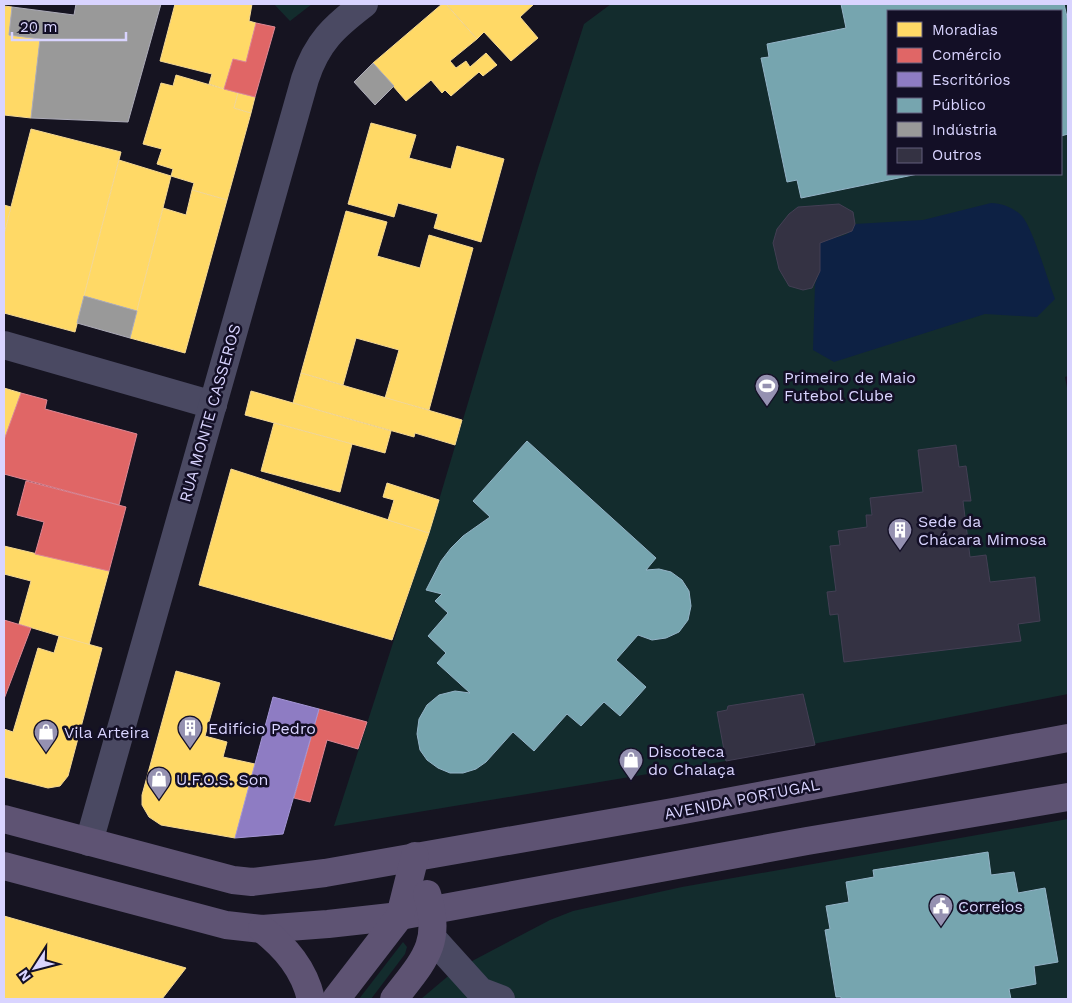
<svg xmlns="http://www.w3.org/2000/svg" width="1072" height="1003" font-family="'Work Sans',sans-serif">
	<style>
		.green { fill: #132c2d; fill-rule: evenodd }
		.water { fill: #0d2144 }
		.homes { fill: #ffd966; stroke: #f4d894 }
		.shops { fill: #e06666; stroke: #de8794 }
		.offices { fill: #8e7cc3; stroke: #a496d5 }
		.public { fill: #76a5af; stroke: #94b3c7 }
		.industry { fill: #999; stroke: #acabb8 }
		.building { fill: #343243; stroke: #433f54 }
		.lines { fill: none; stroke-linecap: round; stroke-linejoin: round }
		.minor { stroke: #4a4962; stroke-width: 28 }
		.major { stroke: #5e5373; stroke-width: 28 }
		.labels { text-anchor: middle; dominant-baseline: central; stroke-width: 5; stroke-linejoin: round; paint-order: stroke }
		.poi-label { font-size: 16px; fill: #d9d4ff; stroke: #130f26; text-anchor: start }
		.street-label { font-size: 16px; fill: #d9d4ff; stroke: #130f26 }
	</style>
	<rect width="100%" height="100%" fill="#161421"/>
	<g class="green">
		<polygon points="274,4 312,4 290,21"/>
		<path d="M611,4H1068V376L1065,377L1068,393V694L726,761L334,826L439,500L538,168L584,24ZM888,11H1061V174H888Z"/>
		<polygon points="1068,819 1068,999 421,999 447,977 474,960 550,920 573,911 682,887"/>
		<polygon points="403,942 407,947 405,954 371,999 359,999"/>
	</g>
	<path class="water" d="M991,203C1002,203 1014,208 1022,216C1033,229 1048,281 1055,299L1037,317L985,314L834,362L813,350L815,284L820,271V243C832,235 850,240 855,224L923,220Z"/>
	<g class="homes">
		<polygon points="175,4 252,4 249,21 256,23 246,62 233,59 224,89 209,84 212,74 160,61"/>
		<polygon points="442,4 446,4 477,39 450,61 456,68 466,61 470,67 486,53 497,65 483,76 479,72 451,96 445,90 442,93 431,80 406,101 373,63"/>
		<polygon points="446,4 534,4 520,17 538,38 511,61 484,32 477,39"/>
		<polygon points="4,6 12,7 9,35 40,39 31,118 4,115"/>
		<polygon points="176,75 238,93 234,108 251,113 227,200 192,190 194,183 171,176 173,169 157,164 162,149 143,144 161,83 173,86"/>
		<polygon points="238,93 255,97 251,113 234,108"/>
		<polygon points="371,123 416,135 409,158 451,169 457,146 504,159 481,242 434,228 438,214 398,203 394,217 348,204"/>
		<polygon points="31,129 121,152 75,332 4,313 4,234"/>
		<polygon points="119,160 171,176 137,311 84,296"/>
		<polygon points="192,190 227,200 185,353 130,338 163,208 186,215"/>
		<polygon points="4,205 11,207 4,234"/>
		<polygon points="346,211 387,222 377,256 420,268 429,235 473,248 429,410 385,398 399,350 356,338 343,385 301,373"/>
		<polygon points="301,373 462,420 455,445 415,433 414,437 293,403"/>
		<polygon points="4,388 21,393 4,440"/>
		<polygon points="251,391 391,431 385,453 245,415"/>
		<polygon points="274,423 352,444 340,492 261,471"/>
		<polygon points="231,469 429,533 392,640 199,585"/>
		<polygon points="387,483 439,500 429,533 388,520 394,500 383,497"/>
		<polygon points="4,546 109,571 89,645 19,624 31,581 4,574"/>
		<polygon points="59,636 102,648 68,776 60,786 48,788 4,777 4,729 13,732 38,648 54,653"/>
		<polygon points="176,671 220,683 205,736 227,742 223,757 255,764 235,838 161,825 149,817 142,805 142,795"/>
		<polygon points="4,916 186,968 162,999 4,999"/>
	</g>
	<g class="shops">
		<polygon points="256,23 275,27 255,97 224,89 233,59 246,62"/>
		<polygon points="21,393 47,400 45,409 137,434 119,505 4,474 4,440"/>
		<polygon points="26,481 126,507 109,571 35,554 44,522 17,515"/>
		<polygon points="4,620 31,628 4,699"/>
		<polygon points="319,709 367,722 358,749 327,740 310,802 294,798"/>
	</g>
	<polygon class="offices" points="273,697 319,709 283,834 235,838"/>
	<g class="public">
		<polygon points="841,4 1064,4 1068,21 1068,134 1061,136 1061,11 888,11 888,174 918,174 801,198 797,180 787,182 761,58 769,57 767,44 846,28"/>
		<polygon points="527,441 656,558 646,570 659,569 671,572 682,580 689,591 691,606 688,620 679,632 666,638 652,640 638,635 616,660 646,687 620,716 604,702 581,726 567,714 534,751 513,732 486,762 476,769 463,773 450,773 438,768 427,760 420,750 417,734 419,719 427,705 439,695 455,691 470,693 437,663 446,653 428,636 448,613 435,601 442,594 426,590 441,561 451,548 463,536 490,517 473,501"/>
		<polygon points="988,852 991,875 1014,872 1018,893 1045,888 1058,962 1034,966 1036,984 1009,989 1011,999 841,999 841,997 836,997 825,930 830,929 826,906 849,902 846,882 874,877 873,870"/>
	</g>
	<g class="industry">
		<polygon points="76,4 161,4 128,122 31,118 40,39 9,35 12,7 74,15"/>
		<polygon points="373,63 394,86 375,105 354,82"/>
		<polygon points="84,296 137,311 130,338 77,323"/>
	</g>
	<g class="building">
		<polygon points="839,204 853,212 855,224 852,231 820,243 820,271 812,288 803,290 789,286 779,269 773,243 777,229 789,214 798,207"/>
		<polygon points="956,445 959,467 966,466 971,501 963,501 970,557 986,555 990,582 1035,577 1040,621 1018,624 1021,641 844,662 838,614 830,615 827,592 836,591 830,546 840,545 838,531 867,527 866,515 872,515 870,498 923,492 918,450"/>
		<polygon points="803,694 815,745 726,761 717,712 727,710 728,706"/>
	</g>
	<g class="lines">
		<g class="minor">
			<polyline points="4,345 213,405"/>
			<path d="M89,842L305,79C317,42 334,27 364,4"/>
			<polyline points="433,939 480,991 501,999"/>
		</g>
		<g class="major">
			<polyline points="4,819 233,880 252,882 325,873 673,812 1068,738"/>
			<polyline points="4,866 226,925 262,929 328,924 400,916 807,841 1068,797"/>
			<path d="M262,929C286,948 304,969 311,999"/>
			<polyline points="336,999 400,916 415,856"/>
			<path d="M394,999C423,961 443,944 427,894"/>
		</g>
	</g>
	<defs>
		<symbol id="stadium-pin" viewBox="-11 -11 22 30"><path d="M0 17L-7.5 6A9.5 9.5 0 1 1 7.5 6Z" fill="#9591b1" stroke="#130f26"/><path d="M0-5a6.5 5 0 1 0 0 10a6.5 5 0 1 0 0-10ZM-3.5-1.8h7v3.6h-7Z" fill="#fff"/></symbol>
		<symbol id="building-pin" viewBox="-11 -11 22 30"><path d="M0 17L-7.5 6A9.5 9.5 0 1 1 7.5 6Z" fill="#9591b1" stroke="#130f26"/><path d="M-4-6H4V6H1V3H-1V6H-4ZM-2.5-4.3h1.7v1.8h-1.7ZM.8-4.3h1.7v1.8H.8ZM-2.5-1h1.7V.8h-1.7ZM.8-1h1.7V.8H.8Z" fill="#fff"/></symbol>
		<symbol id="shop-pin" viewBox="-11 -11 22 30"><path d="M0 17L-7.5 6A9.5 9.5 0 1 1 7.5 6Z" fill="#9591b1" stroke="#130f26"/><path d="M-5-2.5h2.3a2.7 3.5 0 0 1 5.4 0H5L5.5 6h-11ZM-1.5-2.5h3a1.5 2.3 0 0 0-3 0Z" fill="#fff"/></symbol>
		<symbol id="civic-pin" viewBox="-11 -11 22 30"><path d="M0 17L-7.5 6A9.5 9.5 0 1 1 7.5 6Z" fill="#9591b1" stroke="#130f26"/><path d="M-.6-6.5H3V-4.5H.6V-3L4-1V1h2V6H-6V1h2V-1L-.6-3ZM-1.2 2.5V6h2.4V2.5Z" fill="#fff"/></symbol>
	</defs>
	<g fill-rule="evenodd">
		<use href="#stadium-pin" x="753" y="372" width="28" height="38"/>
		<use href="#building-pin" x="886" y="516" width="28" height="38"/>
		<use href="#building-pin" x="176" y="714" width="28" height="38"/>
		<use href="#shop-pin" x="32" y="718" width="28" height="38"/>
		<use href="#shop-pin" x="617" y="746" width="28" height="38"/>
		<use href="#shop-pin" x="145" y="765" width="28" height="38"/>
		<use href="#civic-pin" x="927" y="892" width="28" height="38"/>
	</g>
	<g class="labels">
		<g class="poi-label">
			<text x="784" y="377">Primeiro de Maio<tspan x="784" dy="18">Futebol Clube</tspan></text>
			<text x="918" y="521">Sede da<tspan x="918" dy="18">Chácara Mimosa</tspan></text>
			<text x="208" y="728">Edifício Pedro</text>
			<text x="64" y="732">Vila Arteira</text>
			<text x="648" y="751">Discoteca<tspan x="648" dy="18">do Chalaça</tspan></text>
			<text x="176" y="779">U.F.O.S. Son</text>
			<text x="958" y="906">Correios</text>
		</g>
		<g class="street-label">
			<text transform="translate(210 413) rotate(-74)">RUA MONTE CASSEROS</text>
			<text transform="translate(742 799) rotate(-11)">AVENIDA PORTUGAL</text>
		</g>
	</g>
	<rect width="1072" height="1003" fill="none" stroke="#d9d4ff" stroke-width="10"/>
	<rect x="887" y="10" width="175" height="165" fill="#130f26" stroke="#625e7d"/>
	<rect x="897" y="22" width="25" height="15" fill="#ffd966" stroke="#625e7d"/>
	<text x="932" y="35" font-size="15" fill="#d9d4ff">Moradias</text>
	<rect x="897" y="48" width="25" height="15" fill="#e06666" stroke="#625e7d"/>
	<text x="932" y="60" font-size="15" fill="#d9d4ff">Comércio</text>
	<rect x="897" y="72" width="25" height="15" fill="#8e7cc3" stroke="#625e7d"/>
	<text x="932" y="85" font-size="15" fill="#d9d4ff">Escritórios</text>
	<rect x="897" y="98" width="25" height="15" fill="#76a5af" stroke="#625e7d"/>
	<text x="932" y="110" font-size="15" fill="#d9d4ff">Público</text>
	<rect x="897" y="122" width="25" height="15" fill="#999999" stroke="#625e7d"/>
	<text x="932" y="135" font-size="15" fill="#d9d4ff">Indústria</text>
	<rect x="897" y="148" width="25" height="15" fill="#343243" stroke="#625e7d"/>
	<text x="932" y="160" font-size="15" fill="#d9d4ff">Outros</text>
	<g transform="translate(35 968) rotate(234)" stroke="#130f26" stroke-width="4" paint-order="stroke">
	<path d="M0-4L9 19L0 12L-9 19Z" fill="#d9d4ff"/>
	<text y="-8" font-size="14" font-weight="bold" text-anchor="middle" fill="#d9d4ff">N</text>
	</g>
	<path d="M12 32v8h114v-8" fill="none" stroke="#d9d4ff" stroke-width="2.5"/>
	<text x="20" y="32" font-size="15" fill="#d9d4ff" stroke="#130f26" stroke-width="4" paint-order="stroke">20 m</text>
</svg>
